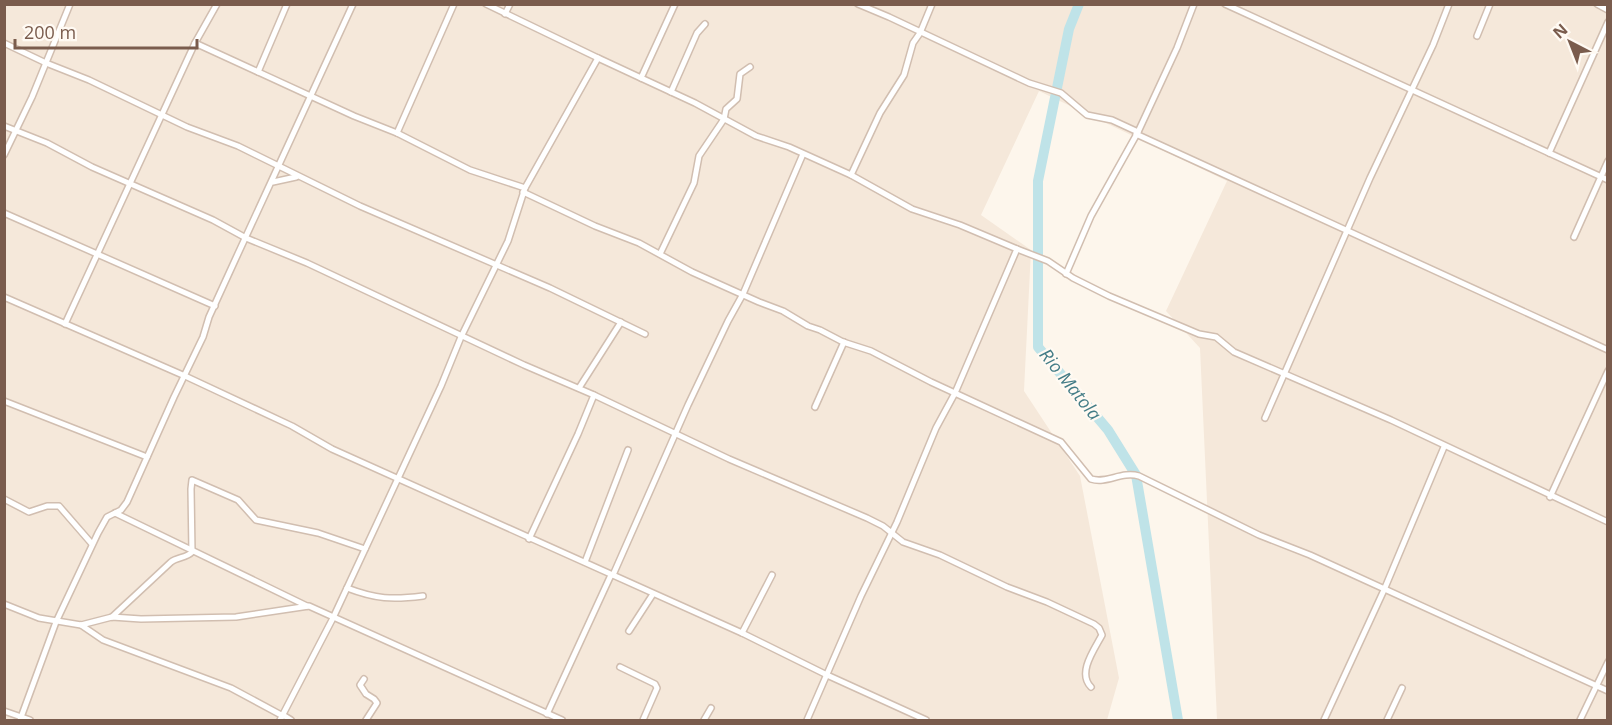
<svg xmlns="http://www.w3.org/2000/svg" width="1612" height="725" font-family="'Open Sans',sans-serif">
	<style>
		.residential { fill: #f5e8da }
		.lines { fill: none; stroke-linecap: round; stroke-linejoin: round }
		.river { stroke: #bfe3e8; stroke-width: 10 }
		.minor-casing { stroke: #d1beb0; stroke-width: 8 }
		.minor { stroke: #fff; stroke-width: 5 }
		.labels { text-anchor: middle; dominant-baseline: central; stroke-width: 4.5; stroke-linejoin: round; paint-order: stroke }
		.water-label { font-size: 18px; font-style: italic; fill: #437c86; stroke: #fffaf3 }
	</style>
	<rect width="100%" height="100%" fill="#fdf6ec"/>
	<polygon class="residential" points="4,5 1607,5 1607,720 1217,720 1200,348 1166,311 1227,181 1039,91 981,215 1031,250 1024,391 1080,476 1119,678 1107,720 5,720"/>
	<g class="lines">
		<polyline class="river" points="1079,4 1069,29 1038,181 1038,347 1108,430 1136,475 1178,720"/>
		<defs>
			<g id="minor">
				<polyline points="486,4 598,58"/>
				<polyline points="675,4 641,78 695,103 756,136 789,147 851,175 912,209 960,225 1017,249 955,393 936,428 897,522 861,596 807,720"/>
				<polyline points="858,4 889,17 1029,83 1061,93 1087,115 1112,120 1138,132"/>
				<polyline points="1225,4 1608,180"/>
				<polyline points="1597,4 1608,10"/>
				<polyline points="505,14 510,4"/>
				<polyline points="1477,36 1490,4"/>
				<polyline points="4,43 46,63 89,80 187,127 238,146 360,206 550,288 645,334"/>
				<polyline points="195,43 217,4"/>
				<polyline points="258,72 287,4"/>
				<polyline points="671,92 697,33 705,24"/>
				<path d="M4,126L47,143L92,167L213,220L246,238L307,263L524,365L594,395L729,459L867,518L883,526L903,542L940,555L1007,587L1047,602L1094,624L1099,628L1102,635C1094,650 1077,673 1091,687"/>
				<polyline points="397,133 454,4"/>
				<polyline points="1136,134 1608,350"/>
				<polyline points="1549,153 1608,22"/>
				<polyline points="4,155 32,97 70,4"/>
				<polyline points="851,175 880,113 904,75 913,43 920,33 932,4"/>
				<polyline points="273,182 296,177"/>
				<path d="M523,192L595,226L639,243L692,272L759,302L783,311L808,326L820,330L843,342L871,351L931,382L1061,442L1091,479C1107,484 1121,471 1139,476L1259,535L1310,555L1608,691"/>
				<polyline points="4,213 215,306"/>
				<polyline points="1574,237 1608,161"/>
				<polyline points="1017,249 1048,261 1073,278 1109,296 1199,334 1216,337 1234,352 1391,420 1608,522"/>
				<polyline points="660,254 694,183 699,156 724,119 726,109 737,99 740,74 750,67"/>
				<polyline points="1066,274 1091,216 1138,132 1177,48 1194,4"/>
				<polyline points="4,297 185,376 292,426 332,449 742,633 827,675 926,720"/>
				<polyline points="65,324 195,43 354,116 397,133 470,170 525,188"/>
				<polyline points="579,388 621,322"/>
				<polyline points="4,401 147,457"/>
				<polyline points="815,407 844,342"/>
				<polyline points="1265,418 1370,178 1433,45 1449,4"/>
				<polyline points="1550,497 1608,371"/>
				<polyline points="4,499 29,512 47,506 59,506 92,544"/>
				<polyline points="115,513 307,606"/>
				<polyline points="529,539 578,434 594,395"/>
				<polyline points="585,562 628,450"/>
				<polyline points="613,575 688,405 728,321 743,294 803,154"/>
				<path d="M347,588C376,599 392,600 423,596"/>
				<polyline points="4,604 39,618 81,625 112,617 141,619 236,617 309,606 562,720"/>
				<path d="M112,617L171,562C177,557 187,558 192,552L191,489L192,480L238,500L256,520L318,533L365,549"/>
				<polyline points="81,625 103,640 231,688 283,716"/>
				<polyline points="629,631 653,594"/>
				<polyline points="742,633 772,575"/>
				<polyline points="620,667 655,684 657,688 643,720"/>
				<polyline points="364,679 360,685 366,694 374,699 377,703 366,720"/>
				<polyline points="4,711 30,720"/>
				<polyline points="547,714 611,575"/>
				<polyline points="283,715 291,720"/>
				<polyline points="20,720 56,622 98,533 107,517 121,510 127,502 174,397 203,337 209,317 236,258 353,4"/>
				<polyline points="280,720 333,618 441,386 461,337 508,241 525,188 598,58 641,78"/>
				<polyline points="704,720 711,708"/>
				<polyline points="1324,720 1384,590 1444,447"/>
				<polyline points="1387,720 1402,688"/>
				<polyline points="1580,720 1608,662"/>
			</g>
		</defs>
		<use href="#minor" class="minor-casing"/>
		<use href="#minor" class="minor"/>
	</g>
	<g class="labels">
		<g class="water-label">
			<text transform="translate(1071 384) rotate(51)">Rio Matola</text>
		</g>
	</g>
	<rect width="1612" height="725" fill="none" stroke="#7a5c4d" stroke-width="12"/>
	<g transform="translate(1570 42) rotate(318)" stroke="#fffaf3" stroke-width="4.5" paint-order="stroke">
	<path d="M0-4.5L10 22L0 15L-10 22Z" fill="#7a5c4d"/>
	<text y="-9" font-size="16" font-weight="bold" text-anchor="middle" fill="#7a5c4d">N</text>
	</g>
	<path d="M15 39v9h182v-9" fill="none" stroke="#7a5c4d" stroke-width="3"/>
	<text x="24" y="39" font-size="18" fill="#7a5c4d" stroke="#fffaf3" stroke-width="4.5" paint-order="stroke">200 m</text>
</svg>
